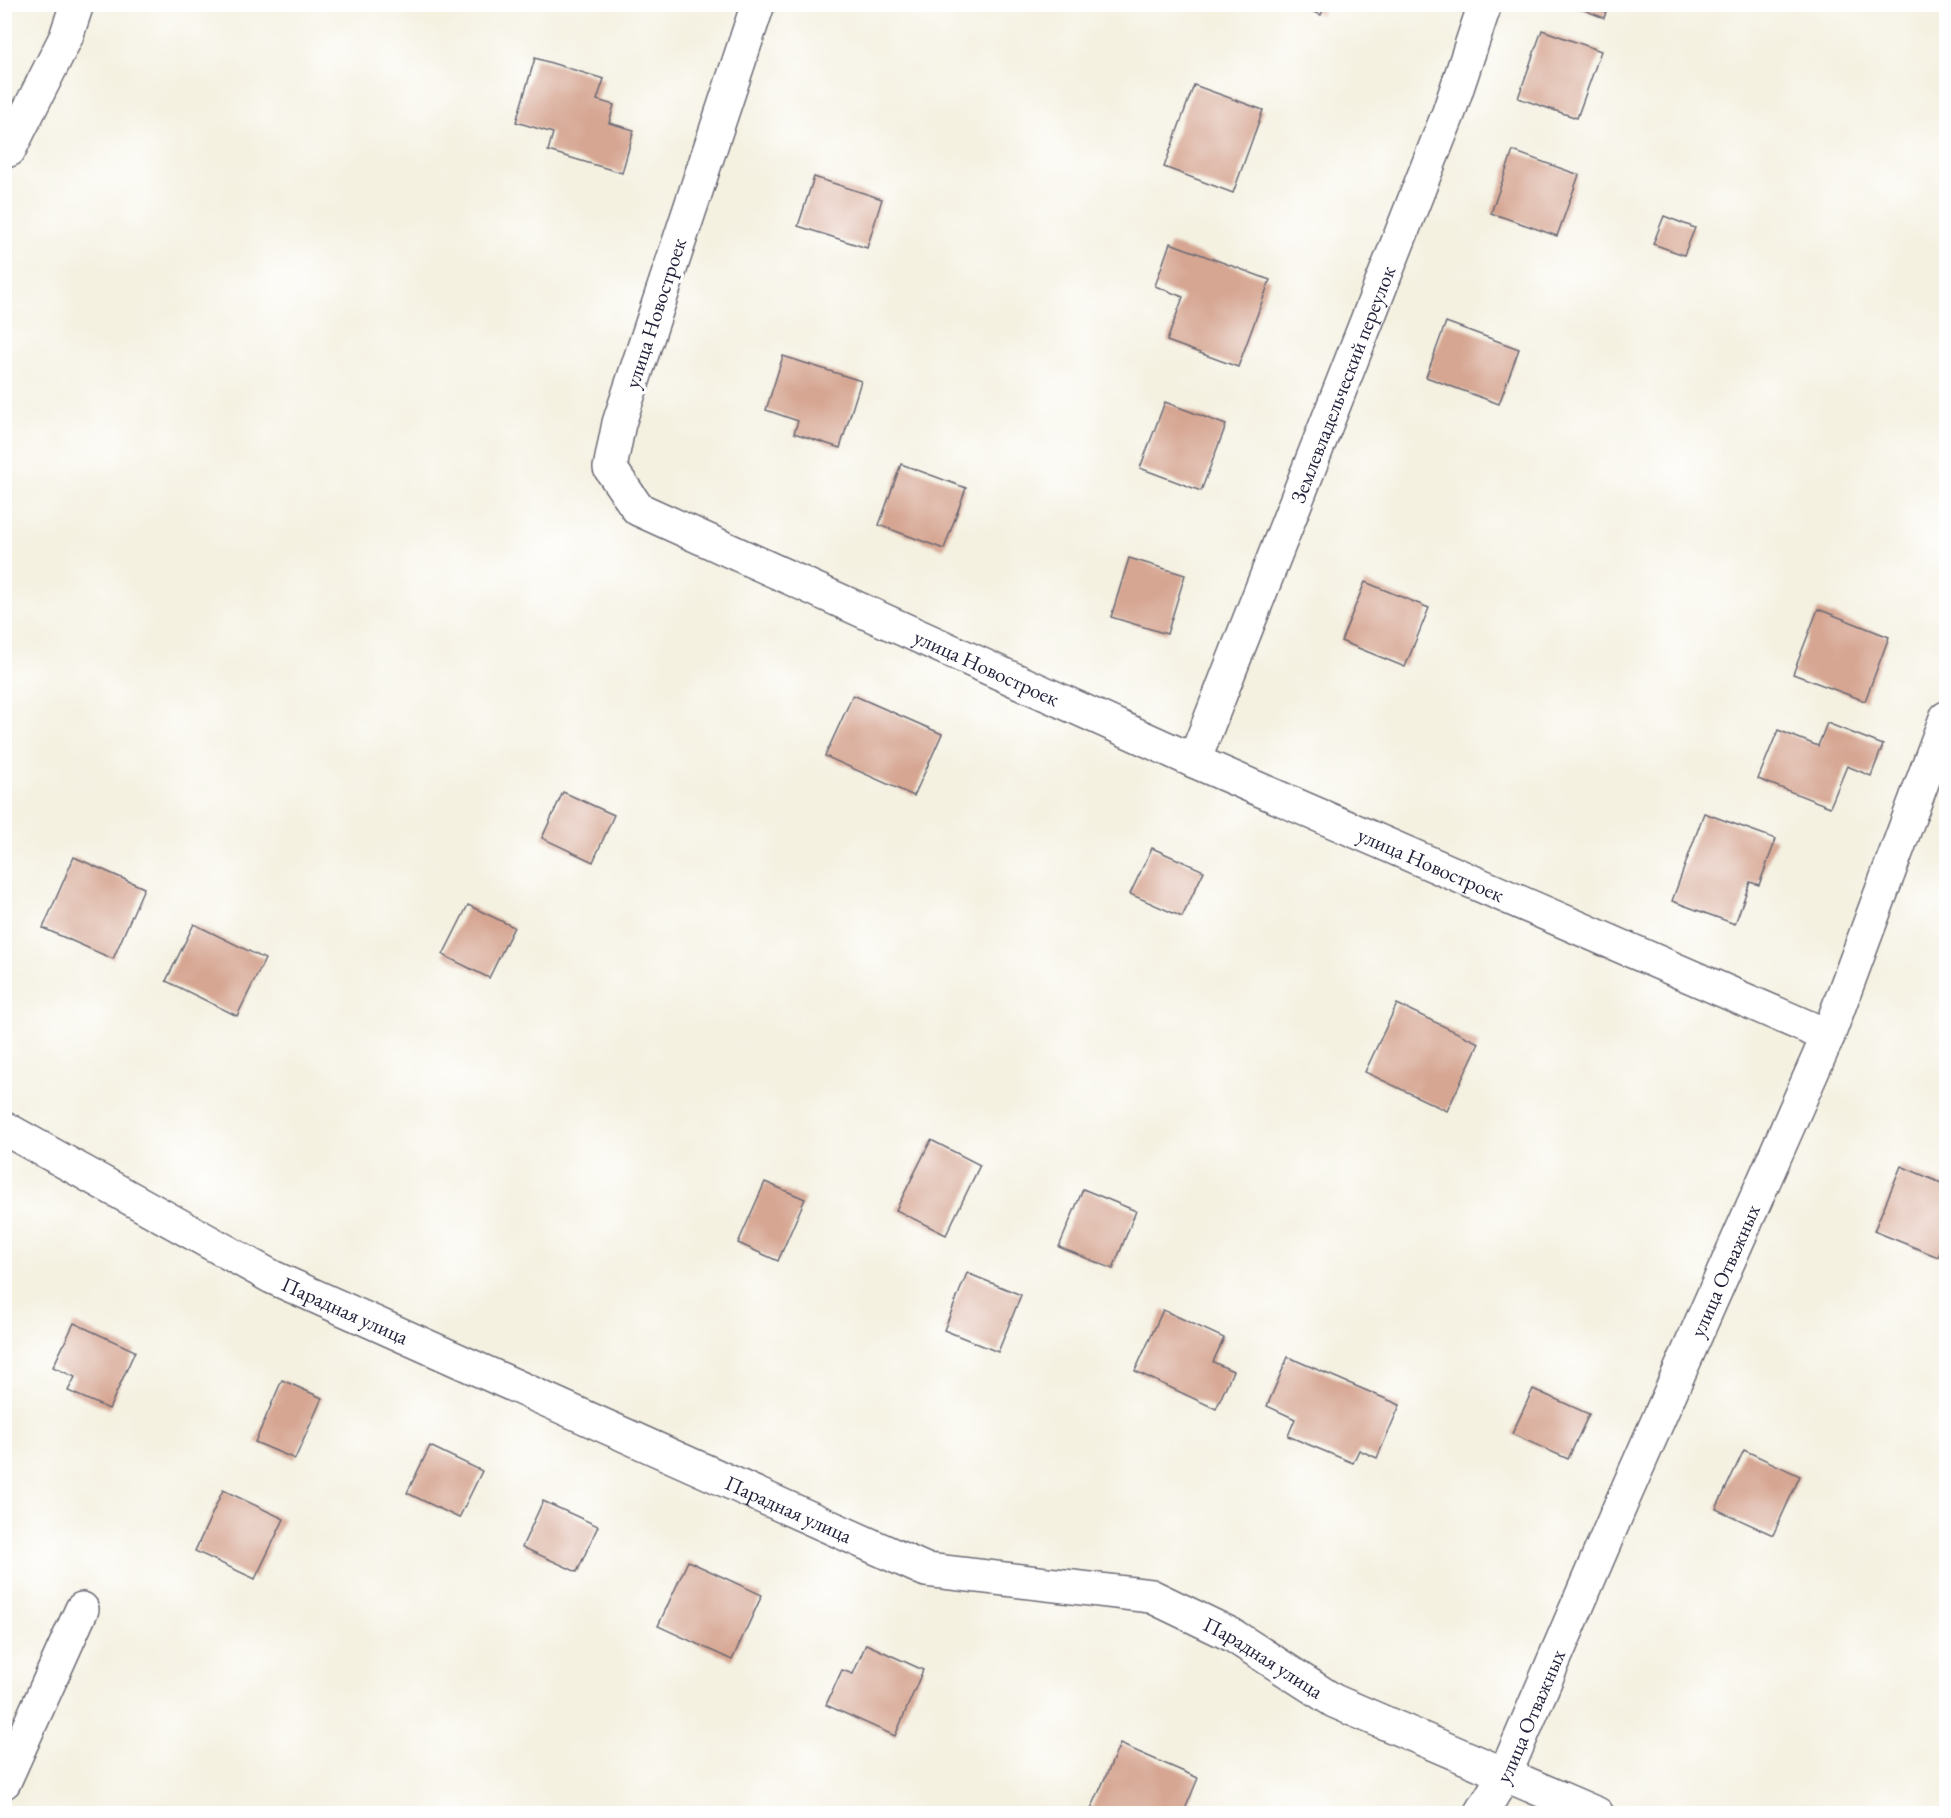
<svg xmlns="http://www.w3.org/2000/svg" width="1951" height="1818" font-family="'EB Garamond',serif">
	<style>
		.building { fill: #d6a692 }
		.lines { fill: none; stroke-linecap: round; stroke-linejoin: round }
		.street-casing { stroke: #6c6a75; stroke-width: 36 }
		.street { stroke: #fff; stroke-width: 33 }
		.labels { text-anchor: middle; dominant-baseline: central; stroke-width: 6; stroke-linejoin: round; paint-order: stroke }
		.street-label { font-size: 21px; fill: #22223b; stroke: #fff }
	</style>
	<rect width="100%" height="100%" fill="#fff"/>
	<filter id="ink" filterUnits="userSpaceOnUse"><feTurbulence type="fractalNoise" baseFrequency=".0167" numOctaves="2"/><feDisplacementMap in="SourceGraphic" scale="12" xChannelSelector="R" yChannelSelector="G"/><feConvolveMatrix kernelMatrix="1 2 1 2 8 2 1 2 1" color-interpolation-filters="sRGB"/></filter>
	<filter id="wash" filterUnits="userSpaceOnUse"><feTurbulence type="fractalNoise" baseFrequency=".008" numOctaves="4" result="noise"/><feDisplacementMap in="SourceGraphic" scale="24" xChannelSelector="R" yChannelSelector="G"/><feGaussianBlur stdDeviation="1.35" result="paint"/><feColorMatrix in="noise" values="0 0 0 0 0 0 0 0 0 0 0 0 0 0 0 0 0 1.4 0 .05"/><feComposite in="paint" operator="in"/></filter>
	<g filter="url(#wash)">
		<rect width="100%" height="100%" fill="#f4f1e1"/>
		<g id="blocks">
			<g class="building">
				<polygon points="1295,4 1325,4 1321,15"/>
				<polygon points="1569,4 1609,4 1604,18"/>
				<polygon points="1542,30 1601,51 1577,118 1518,98"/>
				<polygon points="535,58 604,79 597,100 614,105 609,123 634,130 622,173 548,151 553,133 516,122"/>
				<polygon points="1194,85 1263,110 1233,193 1164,167"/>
				<polygon points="1513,151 1579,175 1557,236 1491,213"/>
				<polygon points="814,177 882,199 867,248 798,226"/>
				<polygon points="1664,216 1695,228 1684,255 1653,244"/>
				<polygon points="1170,243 1270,280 1238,367 1167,341 1183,297 1155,286"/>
				<polygon points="1446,322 1519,349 1499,404 1426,377"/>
				<polygon points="783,356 861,381 840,448 794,433 798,421 766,410"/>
				<polygon points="1165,402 1226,425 1201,491 1140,468"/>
				<polygon points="901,464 966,488 944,549 879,525"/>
				<polygon points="1129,558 1185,575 1167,634 1111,617"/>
				<polygon points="1365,582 1429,608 1405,667 1341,641"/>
				<polygon points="1818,609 1889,637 1865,701 1793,674"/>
				<polygon points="853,695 942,734 914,796 825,756"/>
				<polygon points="1827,723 1883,745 1871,776 1847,766 1830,807 1758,779 1778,730 1818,746"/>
				<polygon points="563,792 614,815 593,862 542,838"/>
				<polygon points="1704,813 1776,839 1759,885 1750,882 1735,924 1672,901"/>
				<polygon points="1152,848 1204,871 1182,917 1130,894"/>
				<polygon points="74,857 144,888 113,959 43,928"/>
				<polygon points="468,905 514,927 489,978 443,955"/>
				<polygon points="194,924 265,959 237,1016 166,981"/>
				<polygon points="1397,1004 1479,1043 1447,1111 1365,1072"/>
				<polygon points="931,1140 980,1165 946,1235 896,1210"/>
				<polygon points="1901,1166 1946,1185 1946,1237 1938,1257 1874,1231"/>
				<polygon points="765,1182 805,1199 778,1261 738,1243"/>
				<polygon points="1083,1189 1136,1211 1113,1269 1059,1247"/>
				<polygon points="967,1273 1021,1295 998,1352 944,1330"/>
				<polygon points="1163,1310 1224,1338 1213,1362 1233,1371 1216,1409 1135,1371"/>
				<polygon points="74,1323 135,1351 109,1409 68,1391 75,1377 53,1367"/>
				<polygon points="1288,1357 1400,1405 1377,1458 1359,1450 1353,1463 1288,1436 1295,1419 1267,1406"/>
				<polygon points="282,1380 322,1398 295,1459 255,1442"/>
				<polygon points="1533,1389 1589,1414 1568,1459 1512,1434"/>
				<polygon points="430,1446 482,1471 459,1518 407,1493"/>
				<polygon points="1744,1450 1800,1476 1773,1535 1716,1509"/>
				<polygon points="223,1490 284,1519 255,1579 195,1551"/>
				<polygon points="543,1501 598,1526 577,1572 522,1547"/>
				<polygon points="688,1561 762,1595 732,1660 658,1626"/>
				<polygon points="866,1644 923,1670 895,1736 826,1705 842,1670 853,1674"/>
				<polygon points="1120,1744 1198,1778 1184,1812 1188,1814 1089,1814"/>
			</g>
		</g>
	</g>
	<g filter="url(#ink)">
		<use href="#blocks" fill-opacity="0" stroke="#6c6a75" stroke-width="1.5"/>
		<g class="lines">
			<defs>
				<g id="street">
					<path id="s1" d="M758,4L619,423L610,468L638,509L1194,761L1828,1036"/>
					<polyline points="4,151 9,150 66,37 77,4"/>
					<path id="s2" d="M1194,761L1449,112L1485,4"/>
					<path id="s3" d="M4,1128L272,1277L926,1570L1151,1596L1232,1635L1334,1701L1597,1814"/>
					<polyline points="4,1782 82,1609"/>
					<path id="s4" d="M1481,1814L1506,1772L1621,1504L1828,1036L1946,718"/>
				</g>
			</defs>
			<use href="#street" class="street-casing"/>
			<use href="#street" class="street"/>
		</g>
	</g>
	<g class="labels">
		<g class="street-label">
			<text transform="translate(655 313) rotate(-72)">улица Новостроек</text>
			<text stroke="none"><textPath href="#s2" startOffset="405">Землевладельческий переулок</textPath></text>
			<text stroke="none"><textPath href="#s1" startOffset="920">улица Новостроек</textPath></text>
			<text stroke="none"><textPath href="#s1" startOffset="1406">улица Новостроек</textPath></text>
			<text stroke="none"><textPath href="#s4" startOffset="596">улица Отважных</textPath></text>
			<text stroke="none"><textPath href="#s3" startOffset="387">Парадная улица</textPath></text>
			<text stroke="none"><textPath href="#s3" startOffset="873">Парадная улица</textPath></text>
			<text stroke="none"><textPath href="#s3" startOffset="1378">Парадная улица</textPath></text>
			<text stroke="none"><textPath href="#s4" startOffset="110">улица Отважных</textPath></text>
		</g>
	</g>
	<rect width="1951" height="1818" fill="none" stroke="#fff" stroke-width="24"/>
</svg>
